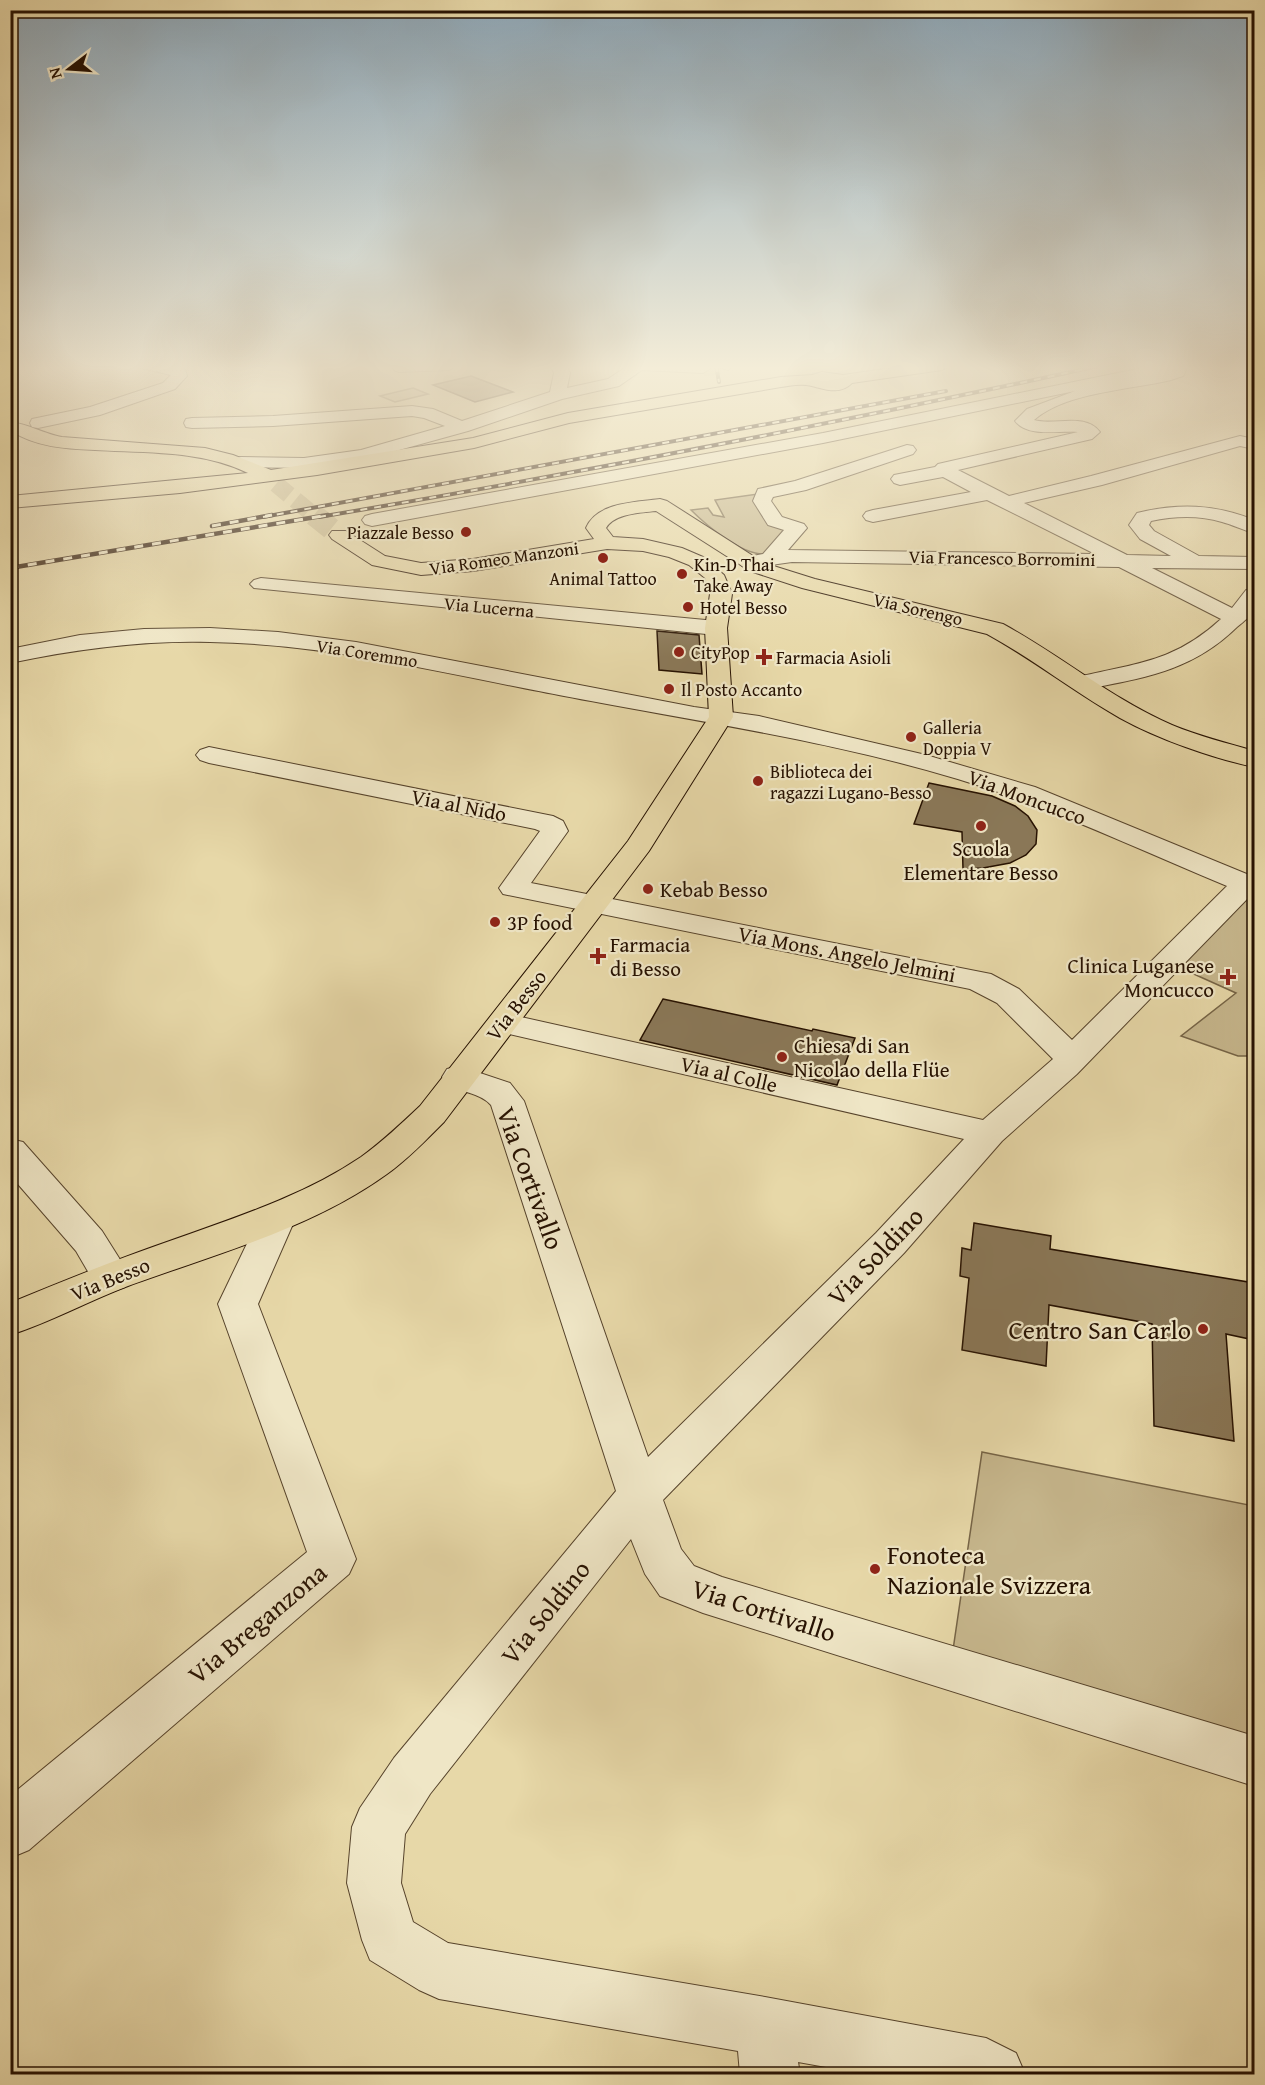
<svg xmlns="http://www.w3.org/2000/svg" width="1265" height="2085" font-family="'Gentium Book Plus',serif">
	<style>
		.green { fill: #c6b68c; stroke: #766446; stroke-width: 1.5 }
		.building { fill: #8a7858; stroke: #261101; stroke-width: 1.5 }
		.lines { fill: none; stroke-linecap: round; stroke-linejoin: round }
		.minor-tunnel { stroke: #caba8f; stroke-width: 17; stroke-dasharray: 17 8; stroke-linecap: butt }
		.major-tunnel-far1 { stroke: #caba8f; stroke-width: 17; stroke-dasharray: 17 8; stroke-linecap: butt }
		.major-tunnel { stroke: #caba8f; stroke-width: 22; stroke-dasharray: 22 10; stroke-linecap: butt }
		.minor-casing { stroke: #56432b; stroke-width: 2 }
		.major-casing { stroke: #261101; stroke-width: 2 }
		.minor { fill: #efe6c6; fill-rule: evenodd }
		.major { fill: #e7d8a8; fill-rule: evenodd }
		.rail-far1-casing { stroke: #261101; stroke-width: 4 }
		.rail-casing { stroke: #261101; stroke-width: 4.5 }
		.rail-far1 { stroke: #efe6c6; stroke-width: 2; stroke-dasharray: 7; stroke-linecap: butt }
		.rail { stroke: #efe6c6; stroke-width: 3; stroke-dasharray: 9; stroke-linecap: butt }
		.poi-dot { fill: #8f2418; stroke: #efe6c6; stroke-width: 2 }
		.labels { text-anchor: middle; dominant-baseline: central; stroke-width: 4.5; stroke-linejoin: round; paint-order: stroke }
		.far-poi-label { font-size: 18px; fill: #261101; stroke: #efe6c6; text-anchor: start }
		.far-street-label { font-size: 18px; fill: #261101; stroke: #efe6c6 }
		.street-label { font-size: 21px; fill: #261101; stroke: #efe6c6 }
		.poi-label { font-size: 21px; fill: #261101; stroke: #efe6c6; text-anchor: start }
		.near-street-label { font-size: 26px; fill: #261101; stroke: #efe6c6 }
		.near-poi-label { font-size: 26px; fill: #261101; stroke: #efe6c6; text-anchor: end }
	</style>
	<rect width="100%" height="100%" fill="#e7d8a8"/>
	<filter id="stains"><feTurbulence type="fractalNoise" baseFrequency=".00333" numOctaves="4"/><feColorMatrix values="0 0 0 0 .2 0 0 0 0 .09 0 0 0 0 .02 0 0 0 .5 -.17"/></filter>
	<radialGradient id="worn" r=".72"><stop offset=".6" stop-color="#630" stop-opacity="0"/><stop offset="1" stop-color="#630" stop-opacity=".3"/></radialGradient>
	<g class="green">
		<polygon points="413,388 428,394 395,402 380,396"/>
		<path d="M758,494L790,528L764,554C742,555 707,526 691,510L708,508L713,515L724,517L715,500Z"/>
		<polygon points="1245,884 1254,887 1254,1056 1238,1056 1181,1036 1236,993 1167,962"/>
		<polygon points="982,1452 1254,1506 1254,1740 953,1650"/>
	</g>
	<g class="building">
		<polygon points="471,376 513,392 475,402 433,385"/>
		<polygon points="657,631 699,635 702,674 659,670"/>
		<polygon points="929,783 992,796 1015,806 1028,816 1037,830 1036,844 1026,855 1010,863 983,868 963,869 962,832 914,824"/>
		<polygon points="663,999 812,1031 813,1029 855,1038 837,1085 640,1040"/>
		<polygon points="974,1223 1051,1236 1050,1249 1254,1283 1254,1340 1226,1334 1234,1441 1154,1426 1152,1324 1049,1305 1046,1366 962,1350 969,1278 960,1276 962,1248 971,1250"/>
	</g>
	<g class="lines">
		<polyline class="minor-tunnel" points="703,368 726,365"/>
		<polyline class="major-tunnel-far1" points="276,484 316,517"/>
		<polyline class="major-tunnel" points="314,515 339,535"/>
		<defs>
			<g id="minor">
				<polygon points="138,365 179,367 185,369 187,376 175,389 100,415 38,428 32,427 30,423 32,419 90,407 163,383 171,375 141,368"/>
				<polygon points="393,365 457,365 449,370 399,372 394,370"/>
				<polygon points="550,365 566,365 570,373 567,388 608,379 629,365 709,365 711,368 703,373 642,370 619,386 562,399 468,431 363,460 304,468 241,467 235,466 232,462 235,458 241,457 304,458 361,450 445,426 424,418 412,416 273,426 192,428 186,427 184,423 186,419 192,418 273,416 412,406 433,409 462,421 550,392 554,373"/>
				<polygon points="718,365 736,365 728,370 721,368"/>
				<path d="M1157,365H1182L1186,370L1183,376L1171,380C1130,390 1066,392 1034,420C1054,426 1085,412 1100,432L1092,439L958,470L1009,496L1091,476L1240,436L1254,439V449L1240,446L1102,485L1024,503L1127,555L1171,556L1140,539L1129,525L1137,513C1178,503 1215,504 1254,520V533C1243,530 1233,525 1222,522C1199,515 1174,516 1151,521L1149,525L1154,531L1199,556L1254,557V569L1152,568L1232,608L1246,590L1254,589C1254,594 1256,602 1254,607C1253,615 1243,622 1237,627C1191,672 1142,678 1082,690L1074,688L1070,683L1074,678C1134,663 1172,664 1221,619L1119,567L792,562L749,568L742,566L739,562L742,558L763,554L784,530L768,525L753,501L758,489L795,481L907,445L913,446L916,450L913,454L806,490L773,497L771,501L782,517L804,524L807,528L788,550L1095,554L987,500L873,522L866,520L863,516L866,512L873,510L971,492L943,477L900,485L894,483L891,479L894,475L935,467L938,464L1078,432C1059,430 1028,438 1015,421L1027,409L1075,391L823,443L372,526L365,524L362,520L365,516L372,514L823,433Z"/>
				<polygon points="261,578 716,621 724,623 727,628 724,633 716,635 254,588 250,584 254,580"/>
				<path d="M210,628L278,632L356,642L694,707L759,716L926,755L1035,787L1254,877V896L1251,895L1077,1074L1002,1141L904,1253L663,1500L681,1549L694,1566L722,1577L1254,1736V1786L703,1613L660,1596L645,1574L631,1539L430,1794L405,1834L401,1883L413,1922L448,1943L765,1997L986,2038L1016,2053L1025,2074H865L798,2062L800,2074H740L738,2051L439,1999L419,1990L370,1960L362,1940L347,1883L352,1827L360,1808L394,1758L616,1491L491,1105C478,1090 453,1094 442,1077L447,1069L459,1066L510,1083L524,1101L648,1457L876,1233L964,1139L492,1030L487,1023L492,1016L503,1013L983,1120L1053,1059L997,1003L970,989L503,894L499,888L540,831L535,829L209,763L200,760L196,755L200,750L209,747L553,816L563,821L568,831L531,883L991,974L1019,989L1072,1040L1227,886C1157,857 1088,825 1018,799C872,746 715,725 564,696C447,674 330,644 210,642C142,640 77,649 10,663V649L80,635L144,629Z"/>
				<polygon points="10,1139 23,1142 102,1231 131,1277 125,1287 111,1292 97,1287 76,1251 10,1175"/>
				<polygon points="277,1204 290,1208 296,1217 258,1304 356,1559 349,1574 29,1850 10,1858 10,1796 307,1552 218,1304 264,1208"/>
			</g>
			<g id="major">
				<path d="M912,365H950L942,370L852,383C838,397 821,387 806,385C798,384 789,386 781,387L569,423L474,448L317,475L180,493L10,508V496L248,473C201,450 145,453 95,450C66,449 36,447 11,431V423C21,421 47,435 62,437L205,448L233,455L271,470L473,438L568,413L781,377L812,375L822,372L843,375Z"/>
				<path d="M660,499L667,501L764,563L815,579L1003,624C1060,655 1112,699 1172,725C1198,736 1227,743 1254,751V767C1212,758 1158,739 1120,718C1074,692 1033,659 987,634L802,588L750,571L656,511C641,513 615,513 606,528L613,537L643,539L682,548L703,557L724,575L732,594L727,628L733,717L649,851L444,1122C426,1140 408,1159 387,1174C311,1229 215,1254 128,1286C88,1301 51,1322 10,1335V1303C61,1282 112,1261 164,1243C231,1219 302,1197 361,1157C382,1142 401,1124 420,1106L628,841L709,717L705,628L710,594L705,578L689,565L669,557L643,551L607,549L473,571L421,575L372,565L332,539L329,535L332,531H346L385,556L421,563L473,559L594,539L586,528C597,502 636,502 660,499Z"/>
			</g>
		</defs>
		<use href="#minor" class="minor-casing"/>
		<use href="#major" class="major-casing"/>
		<use href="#minor" class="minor"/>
		<use href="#major" class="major"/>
		<defs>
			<g id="rail-far1">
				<polyline points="716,365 719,382"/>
				<polyline points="263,517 946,391"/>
				<path d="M319,517C581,473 843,422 1103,365"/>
			</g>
			<g id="rail">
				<polyline points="212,526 272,515"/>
				<polyline points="10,568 328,515"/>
			</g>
		</defs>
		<use href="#rail-far1" class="rail-far1-casing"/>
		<use href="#rail" class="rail-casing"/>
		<use href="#rail-far1" class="rail-far1"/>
		<use href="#rail" class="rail"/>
	</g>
	<linearGradient id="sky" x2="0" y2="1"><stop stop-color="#8da7b8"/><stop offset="0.56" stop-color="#f4edd8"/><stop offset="1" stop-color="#f4edd8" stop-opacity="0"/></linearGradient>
	<rect width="1265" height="657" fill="url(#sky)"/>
	<g class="poi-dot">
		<circle cx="466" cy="532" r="6"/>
		<circle cx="603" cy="558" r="6"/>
		<circle cx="682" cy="574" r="6"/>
		<circle cx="688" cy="607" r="6"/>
		<circle cx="679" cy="652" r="6"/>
		<path d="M761 648h6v6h6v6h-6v6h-6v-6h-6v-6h6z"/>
		<circle cx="669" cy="689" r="6"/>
		<circle cx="911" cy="737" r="6"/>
		<circle cx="758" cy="781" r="6"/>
		<circle cx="981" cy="826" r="6"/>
		<circle cx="648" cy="889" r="6"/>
		<circle cx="495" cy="922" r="6"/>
		<path d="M595 947h6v6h6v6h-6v6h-6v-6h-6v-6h6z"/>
		<path d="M1225 968h6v6h6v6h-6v6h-6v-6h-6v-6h6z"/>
		<circle cx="782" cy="1057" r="6"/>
		<circle cx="1203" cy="1329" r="6"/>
		<circle cx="875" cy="1569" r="6"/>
	</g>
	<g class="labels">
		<g class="far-poi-label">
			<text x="454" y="532" text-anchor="end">Piazzale Besso</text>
			<text x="694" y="564">Kin-D Thai<tspan x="694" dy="21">Take Away</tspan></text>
			<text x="603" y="578" text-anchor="middle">Animal Tattoo</text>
			<text x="700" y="607">Hotel Besso</text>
			<text x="691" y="652">CityPop</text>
			<text x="776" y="657">Farmacia Asioli</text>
			<text x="681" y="689">Il Posto Accanto</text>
			<text x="923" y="727">Galleria<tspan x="923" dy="21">Doppia V</tspan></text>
			<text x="770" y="771">Biblioteca dei<tspan x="770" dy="21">ragazzi Lugano-Besso</tspan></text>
		</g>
		<g class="far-street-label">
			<text transform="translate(504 558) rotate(-8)">Via Romeo Manzoni</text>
			<text transform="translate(1002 558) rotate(1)">Via Francesco Borromini</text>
			<text transform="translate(489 607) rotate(5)">Via Lucerna</text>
			<text transform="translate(918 609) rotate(13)">Via Sorengo</text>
			<text transform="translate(367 653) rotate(9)">Via Coremmo</text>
		</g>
		<g class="street-label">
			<text transform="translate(1027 797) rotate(20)">Via Moncucco</text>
			<text transform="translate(459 805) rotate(11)">Via al Nido</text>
			<text transform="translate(847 954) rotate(11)">Via Mons. Angelo Jelmini</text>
			<text transform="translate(516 1005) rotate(-52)">Via Besso</text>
			<text transform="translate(729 1074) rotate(13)">Via al Colle</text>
			<text transform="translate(110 1279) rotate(-22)">Via Besso</text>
		</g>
		<g class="poi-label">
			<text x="981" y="848" text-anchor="middle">Scuola<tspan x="981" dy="24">Elementare Besso</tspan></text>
			<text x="660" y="889">Kebab Besso</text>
			<text x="507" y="922">3P food</text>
			<text x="610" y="944">Farmacia<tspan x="610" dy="24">di Besso</tspan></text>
			<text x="1214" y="965" text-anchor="end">Clinica Luganese<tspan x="1214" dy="24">Moncucco</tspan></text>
			<text x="794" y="1045">Chiesa di San<tspan x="794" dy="24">Nicolao della Flüe</tspan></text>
		</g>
		<g class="near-street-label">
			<text transform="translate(531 1178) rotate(70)">Via Cortivallo</text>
			<text transform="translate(875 1256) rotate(-46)">Via Soldino</text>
			<text transform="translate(764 1610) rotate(18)">Via Cortivallo</text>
			<text transform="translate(545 1612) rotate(-51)">Via Soldino</text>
			<text transform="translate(257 1623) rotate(-40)">Via Breganzona</text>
		</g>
		<g class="near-poi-label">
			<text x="1191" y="1329">Centro San Carlo</text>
			<text x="887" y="1554" text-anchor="start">Fonoteca<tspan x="887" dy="30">Nazionale Svizzera</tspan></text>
		</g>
	</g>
	<rect width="1265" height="2085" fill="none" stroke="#e7d8a8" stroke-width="36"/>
	<rect x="12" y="12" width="1241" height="2061" fill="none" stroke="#261101" stroke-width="3"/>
	<rect x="18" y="18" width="1229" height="2049" fill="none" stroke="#261101" stroke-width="1.5"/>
	<g transform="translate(69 69) rotate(253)" stroke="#efe6c6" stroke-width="4.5" paint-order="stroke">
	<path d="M0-4.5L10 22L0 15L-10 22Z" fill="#261101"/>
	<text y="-9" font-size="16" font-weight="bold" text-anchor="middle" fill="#261101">N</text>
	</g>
	<rect width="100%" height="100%" filter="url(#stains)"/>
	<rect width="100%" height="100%" fill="url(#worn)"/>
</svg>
